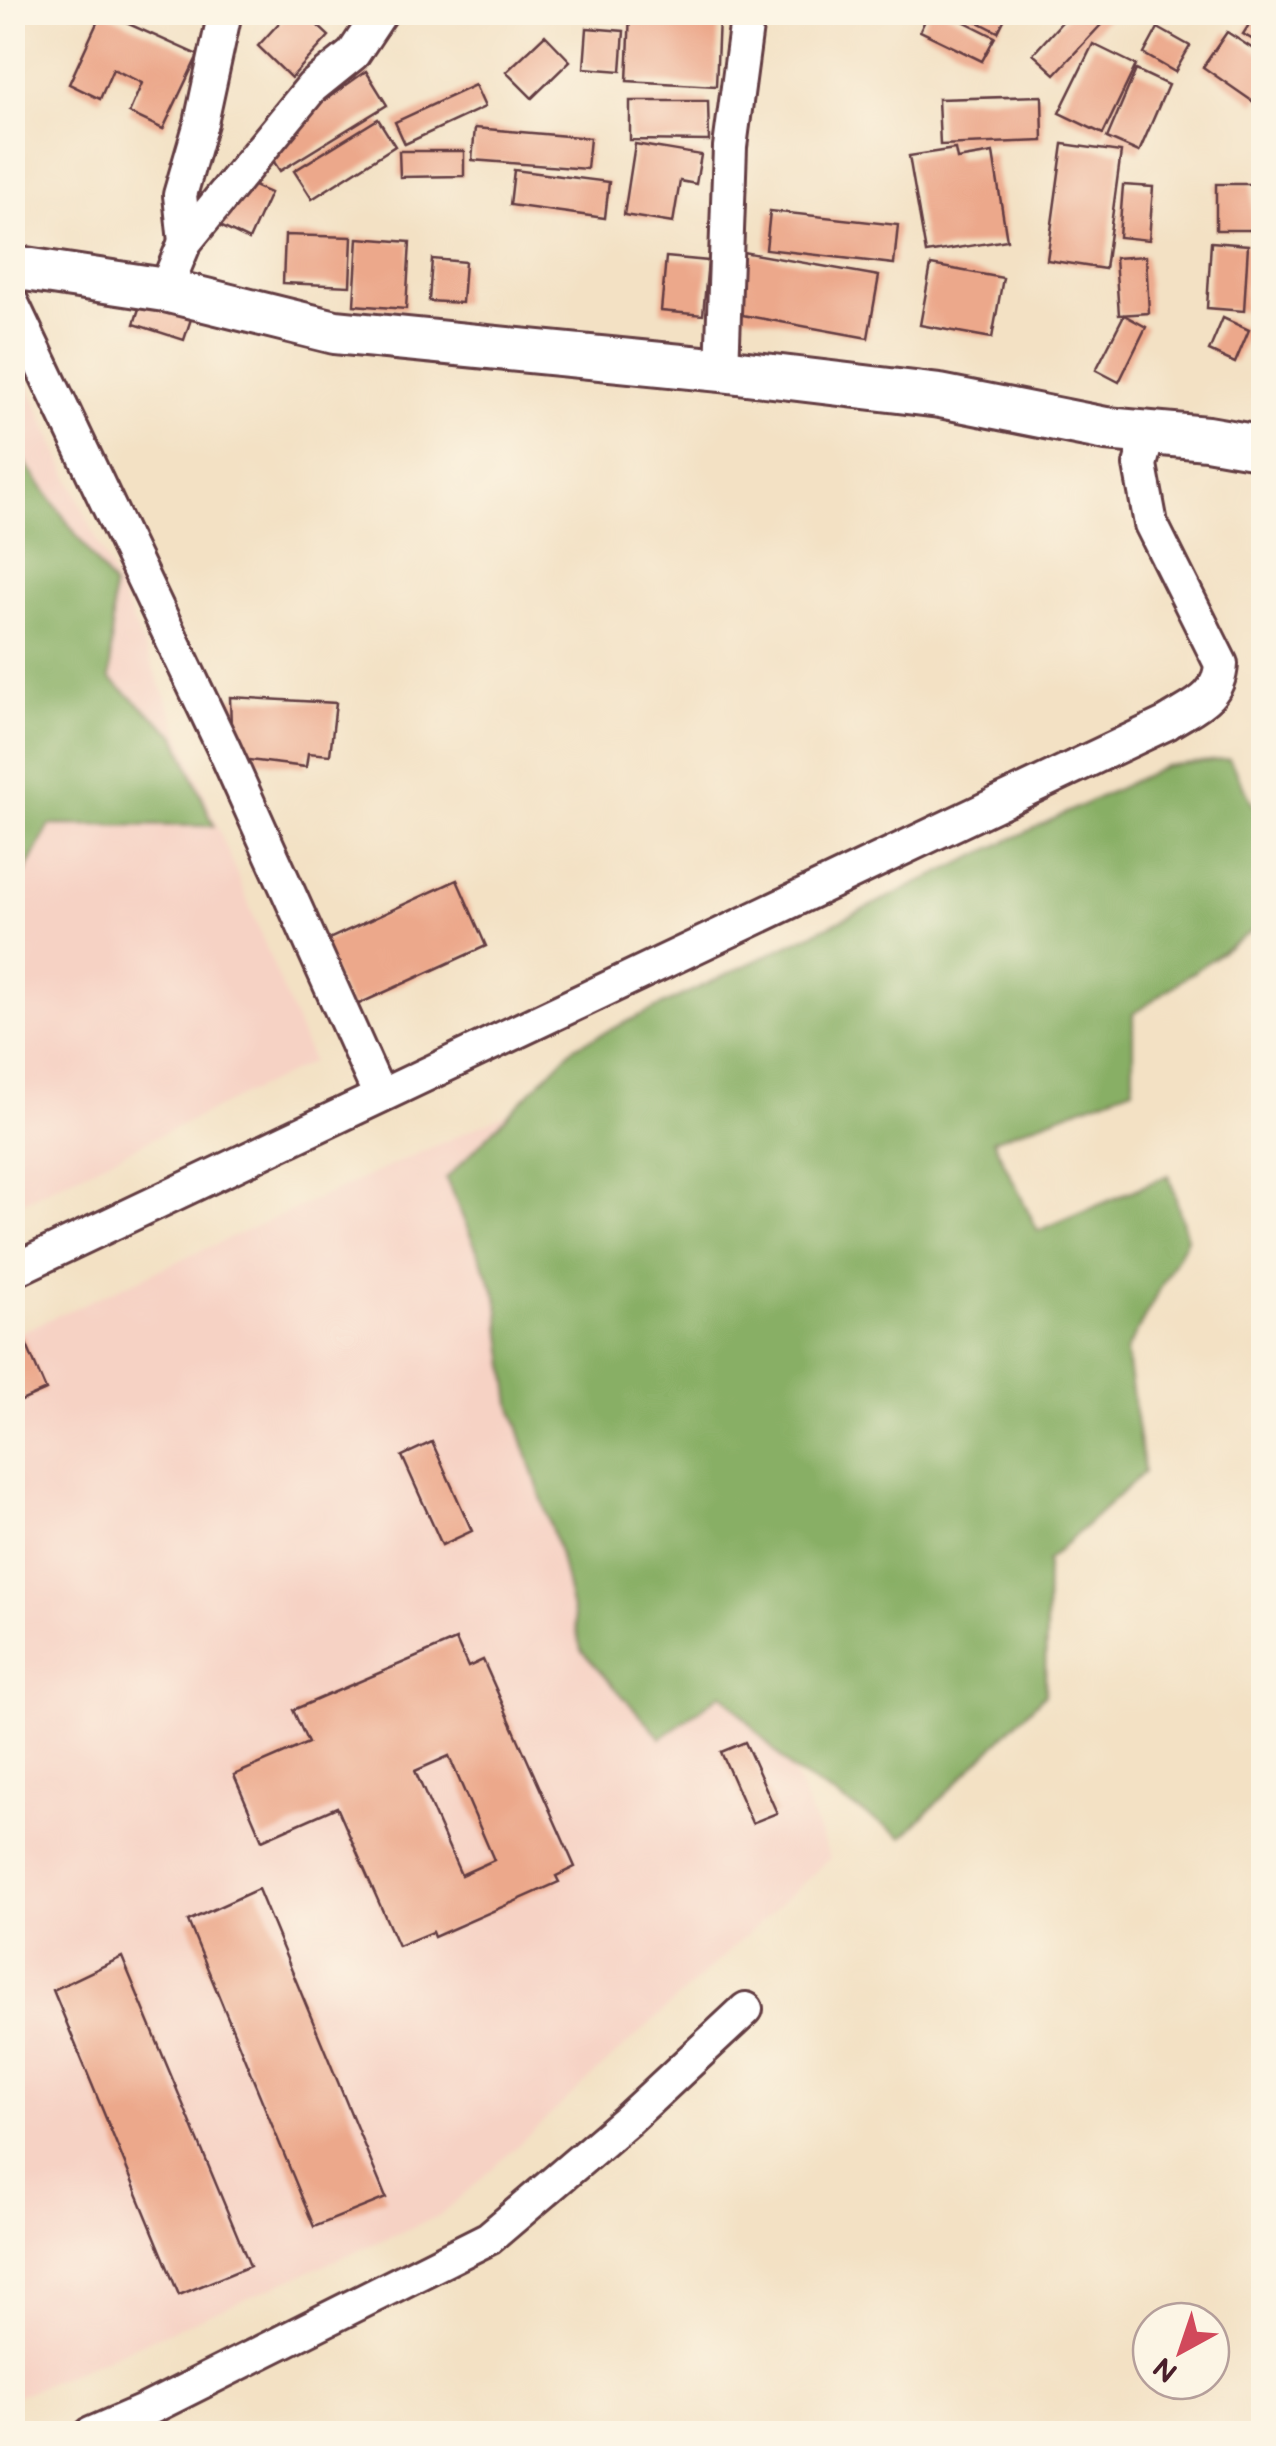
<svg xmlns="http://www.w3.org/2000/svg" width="1276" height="2446" font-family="'Balsamiq Sans',sans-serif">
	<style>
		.built { fill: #f6d2c4 }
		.forest { fill: #88af65; stroke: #696748; stroke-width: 2.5 }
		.building { fill: #eca88b; fill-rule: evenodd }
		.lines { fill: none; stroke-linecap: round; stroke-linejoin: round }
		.minor-casing { stroke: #633c42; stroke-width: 38 }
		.tertiary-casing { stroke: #633c42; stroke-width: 48 }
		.minor { stroke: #fff; stroke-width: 32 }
		.tertiary { stroke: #fff; stroke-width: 42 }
	</style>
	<rect width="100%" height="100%" fill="#fcf5e5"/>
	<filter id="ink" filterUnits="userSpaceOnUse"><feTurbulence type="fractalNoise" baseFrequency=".01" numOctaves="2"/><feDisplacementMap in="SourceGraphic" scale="20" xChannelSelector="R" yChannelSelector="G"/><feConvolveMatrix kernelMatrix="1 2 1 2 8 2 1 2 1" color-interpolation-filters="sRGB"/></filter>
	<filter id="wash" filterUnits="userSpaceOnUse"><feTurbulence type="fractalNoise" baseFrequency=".0048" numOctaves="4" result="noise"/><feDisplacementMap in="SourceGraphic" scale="40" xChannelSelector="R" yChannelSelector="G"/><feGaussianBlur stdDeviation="2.25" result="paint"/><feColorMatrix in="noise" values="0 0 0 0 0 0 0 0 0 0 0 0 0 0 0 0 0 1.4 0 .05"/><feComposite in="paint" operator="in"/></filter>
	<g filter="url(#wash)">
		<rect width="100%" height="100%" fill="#f3e1c4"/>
		<g class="built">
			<polygon points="13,359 18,361 165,695 312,1062 13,1206"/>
			<polygon points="512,1111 830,1858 443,2214 13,2398 12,1336"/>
		</g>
		<g class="forest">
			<polygon points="13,446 113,586 110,679 176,736 214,826 50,825 13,896"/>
			<polygon points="1229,759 1263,823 1263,923 1133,1014 1133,1088 993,1140 1038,1231 1169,1175 1187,1238 1126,1352 1144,1472 1047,1561 1045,1694 903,1837 792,1770 722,1693 661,1738 581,1650 559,1552 511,1404 497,1296 446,1179 574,1047 1165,766"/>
		</g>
		<g id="blocks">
			<g class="building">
				<polygon points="102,12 198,55 163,129 129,113 142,83 113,69 100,99 69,84"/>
				<polygon points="289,12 303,12 329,36 291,78 258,46"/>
				<polygon points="929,12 945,12 995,37 982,61 920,31"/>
				<polygon points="959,12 1008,12 998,32"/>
				<polygon points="1071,12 1113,12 1055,74 1033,54"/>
				<polygon points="1257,12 1264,12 1264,46 1243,34"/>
				<polygon points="630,13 719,18 716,86 627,81"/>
				<polygon points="587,28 624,31 621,71 584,68"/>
				<polygon points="1158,28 1190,46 1175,72 1144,54"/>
				<polygon points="1227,32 1264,56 1264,90 1255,103 1203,67"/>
				<polygon points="545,35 570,61 532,98 506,72"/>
				<polygon points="1093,44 1136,65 1103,134 1059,113"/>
				<polygon points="1136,70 1168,85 1139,152 1107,138"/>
				<polygon points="366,71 387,105 280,171 264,147 280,132"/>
				<polygon points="475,85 485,107 405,144 395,122"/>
				<polygon points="1042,96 1043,141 940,145 938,99"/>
				<polygon points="630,101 708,101 709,141 630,140"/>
				<polygon points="378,119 395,146 312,199 294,171"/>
				<polygon points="475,128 590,138 587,169 472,160"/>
				<polygon points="635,144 701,155 696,184 680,181 673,223 624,215"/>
				<polygon points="1063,144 1121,152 1105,269 1047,260"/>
				<polygon points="955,149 957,159 993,153 1007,240 926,253 909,156"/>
				<polygon points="399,151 464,151 464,176 400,177"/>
				<polygon points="514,170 609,182 605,218 510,205"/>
				<polygon points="240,180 270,193 249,240 220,226"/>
				<rect x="1216" y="184" width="36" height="46"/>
				<polygon points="1123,185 1153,187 1149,240 1119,237"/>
				<polygon points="770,211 898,225 894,264 766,249"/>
				<polygon points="1260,221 1264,221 1264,252 1254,251"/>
				<polygon points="285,235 352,237 350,286 283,283"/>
				<polygon points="358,238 410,242 406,309 354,305"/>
				<polygon points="1211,242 1248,245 1244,311 1207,308"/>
				<polygon points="737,251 879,276 868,338 726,312"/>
				<polygon points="1146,256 1149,313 1119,315 1115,258"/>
				<polygon points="666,257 708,261 703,315 661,311"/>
				<polygon points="432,259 465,262 462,303 429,301"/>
				<polygon points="931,265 1003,278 992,338 920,325"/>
				<polygon points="143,296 193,313 184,340 134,324"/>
				<polygon points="1124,315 1146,327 1119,382 1096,370"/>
				<polygon points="1223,318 1249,330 1235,363 1209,351"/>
				<polygon points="1261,338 1264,338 1264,398 1252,396"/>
				<polygon points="230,697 336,703 330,755 308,753 306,767 232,758"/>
				<polygon points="457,880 486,946 350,1008 320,943"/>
				<polygon points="22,1334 46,1390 12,1405 12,1338"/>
				<polygon points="432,1442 472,1531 442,1545 402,1456"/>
				<path d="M456,1640L468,1667L483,1660L575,1867L556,1876L559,1882L434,1937L432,1932L398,1946L337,1807L262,1840L234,1775L308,1743L293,1710ZM449,1756L494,1860L461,1875L415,1771Z"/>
				<polygon points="745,1742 777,1813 752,1823 721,1752"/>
				<polygon points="258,1889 386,2198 314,2227 188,1921"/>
				<polygon points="122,1957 250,2266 179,2295 53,1990"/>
			</g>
		</g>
	</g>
	<g filter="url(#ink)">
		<use href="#blocks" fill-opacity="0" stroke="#633c42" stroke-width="2.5"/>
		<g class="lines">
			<defs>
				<g id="minor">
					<polyline points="185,242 180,195 201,123 225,12"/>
					<polyline points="165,290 185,242 312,87 353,54 381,12"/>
					<polyline points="12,303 224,749 380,1096"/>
					<polyline points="722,370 730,147 748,12"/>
					<path d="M12,1271L1167,723C1193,706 1219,699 1221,664L1151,524L1140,465L1149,432"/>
					<polyline points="91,2434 144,2411 489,2238 626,2121 746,2009"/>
				</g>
				<polyline id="tertiary" points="12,267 165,290 335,332 722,370 940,396 1106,429 1207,438 1264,448"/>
			</defs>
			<use href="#minor" class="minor-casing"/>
			<use href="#tertiary" class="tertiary-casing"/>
			<use href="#minor" class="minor"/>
			<use href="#tertiary" class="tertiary"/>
		</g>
	</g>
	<rect width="1276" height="2446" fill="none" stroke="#fcf5e5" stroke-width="50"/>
	<g transform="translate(1181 2351) rotate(220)"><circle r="48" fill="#fcf5e5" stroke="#b59f9b" stroke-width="2.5"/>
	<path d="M0-8L18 38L0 25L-18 38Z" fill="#d1495b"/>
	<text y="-15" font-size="28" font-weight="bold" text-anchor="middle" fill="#4a1f2b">N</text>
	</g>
</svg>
